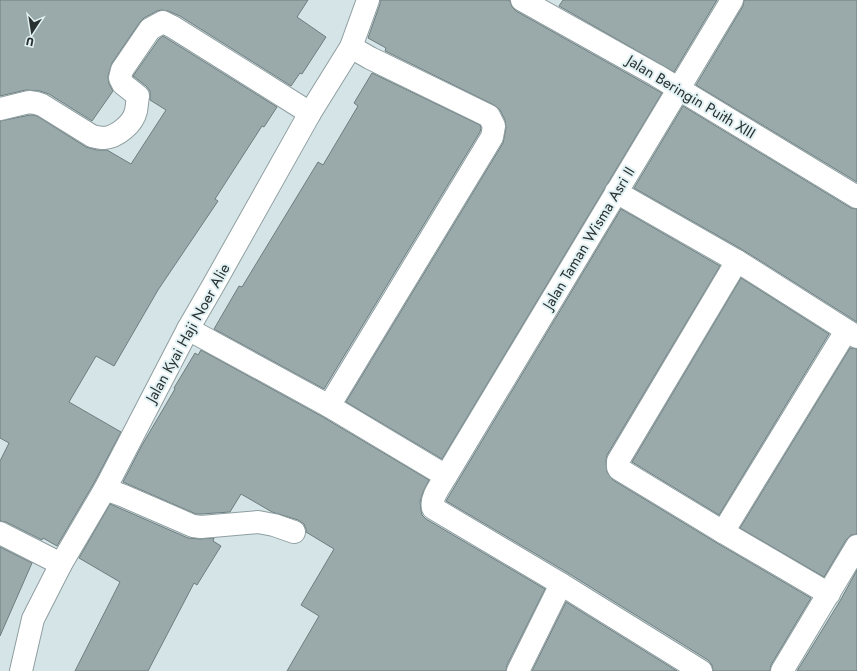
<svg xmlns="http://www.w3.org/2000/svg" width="857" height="671" font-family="Jost,sans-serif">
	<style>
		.building { fill: #9aaaab; stroke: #6e7d7f }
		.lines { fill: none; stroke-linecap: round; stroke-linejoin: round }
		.minor-casing { stroke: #8f9ea0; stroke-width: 24 }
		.tertiary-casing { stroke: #8f9ea0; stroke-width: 24 }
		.minor { stroke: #fff; stroke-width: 22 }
		.tertiary { stroke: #fff; stroke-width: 22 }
		.labels { text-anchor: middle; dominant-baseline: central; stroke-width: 4; stroke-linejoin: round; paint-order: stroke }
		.street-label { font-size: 15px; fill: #293030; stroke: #e2f2f4 }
	</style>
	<rect width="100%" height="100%" fill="#d5e5e7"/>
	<g class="building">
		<polygon points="0,0 308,0 297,17 326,37 302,74 300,73 291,86 180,16 168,11 162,10 157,11 144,18 140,22 112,63 108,76 109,84 113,91 92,121 49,94 40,91 26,90 0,96"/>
		<polygon points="380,0 508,0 510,1 512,7 516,11 662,93 442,459 346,402 503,143 506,128 505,120 500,110 494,105 385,51 386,48 368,38 380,4"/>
		<polygon points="563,0 717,0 674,72 559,6"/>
		<polygon points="744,0 857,0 857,182 696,85 743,6"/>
		<polygon points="163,36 277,107 264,127 262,126 215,199 218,201 158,290 114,366 96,356 69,402 121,432 94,483 57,546 43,538 42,540 6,522 0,521 0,461 9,443 0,438 0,121 30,115 33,115 37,116 86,147 97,150 107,150 131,164 166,110 150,100 150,91 146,86 133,76 159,39"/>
		<polygon points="372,73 480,125 481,128 480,132 324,389 214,329 239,286 242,287 318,162 323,165 358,106 354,103"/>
		<polygon points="683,106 851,208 857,209 857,322 743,250 634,188"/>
		<polygon points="621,209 720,266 607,455 606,461 607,472 613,480 717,543 811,598 771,665 770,671 713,671 712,665 708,660 568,573 446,501"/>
		<polygon points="741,278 829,334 719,515 632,462"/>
		<polygon points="850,348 857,349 857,534 851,535 846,540 824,577 740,528"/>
		<polygon points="201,350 323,417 429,480 423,492 420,502 421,510 422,515 426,519 545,589 507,665 506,671 287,671 319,616 301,605 334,549 306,532 306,529 304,524 298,520 272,512 241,494 230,512 201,514 196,514 123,482 142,445 175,389 174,388 195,353 198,355"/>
		<polygon points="110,504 188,538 200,539 214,538 213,541 221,546 197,585 194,583 148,671 75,671 120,582 79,558"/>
		<polygon points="0,547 32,563 0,636"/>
		<polygon points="857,570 857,671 797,671 840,601"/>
		<polygon points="566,602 677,671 532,671"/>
	</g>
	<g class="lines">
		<defs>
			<g id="minor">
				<polyline points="522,0 656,75 857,197"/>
				<path d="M0,109L29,102L36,103L42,105L92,136C96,137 100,138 104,138C117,137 133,124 136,111C137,106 137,101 138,96L123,84L120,78L122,70L150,29L163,22L173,27L310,113"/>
				<polyline points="616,192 737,261 857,337"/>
				<polyline points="737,261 618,461 618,467 619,469 723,532 829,594"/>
				<polyline points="188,329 329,406 446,476"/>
				<polyline points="329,406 492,137 494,126 489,116 370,58 351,47"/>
				<polyline points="105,489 124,496 193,526 201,527 258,522 274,525 294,532"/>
				<polyline points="723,532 846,331"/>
				<polyline points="0,533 61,564"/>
				<polyline points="518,671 561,584"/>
				<path d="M701,671L561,584L433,508C430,498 441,485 446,476L732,0"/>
				<polyline points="782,671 857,546"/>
			</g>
			<polyline id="tertiary" points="21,671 33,619 61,564 105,489 188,329 214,284 310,113 351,47 368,0"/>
		</defs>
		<use href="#minor" class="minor-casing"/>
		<use href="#tertiary" class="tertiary-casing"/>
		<use href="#minor" class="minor"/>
		<use href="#tertiary" class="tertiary"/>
	</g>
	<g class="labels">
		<g class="street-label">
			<text transform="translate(691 97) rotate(31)">Jalan Beringin Puith XIII</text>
			<text transform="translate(589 238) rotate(-59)">Jalan Taman Wisma Asri II</text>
			<text transform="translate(188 333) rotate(-61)">Jalan Kyai Haji Noer Alie</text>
		</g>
	</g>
	<g transform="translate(32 32) rotate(192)" stroke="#e2f2f4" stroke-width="3" paint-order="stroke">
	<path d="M0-3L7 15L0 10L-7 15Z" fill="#293030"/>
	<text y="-6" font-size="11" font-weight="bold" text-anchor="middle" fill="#293030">U</text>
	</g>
</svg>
